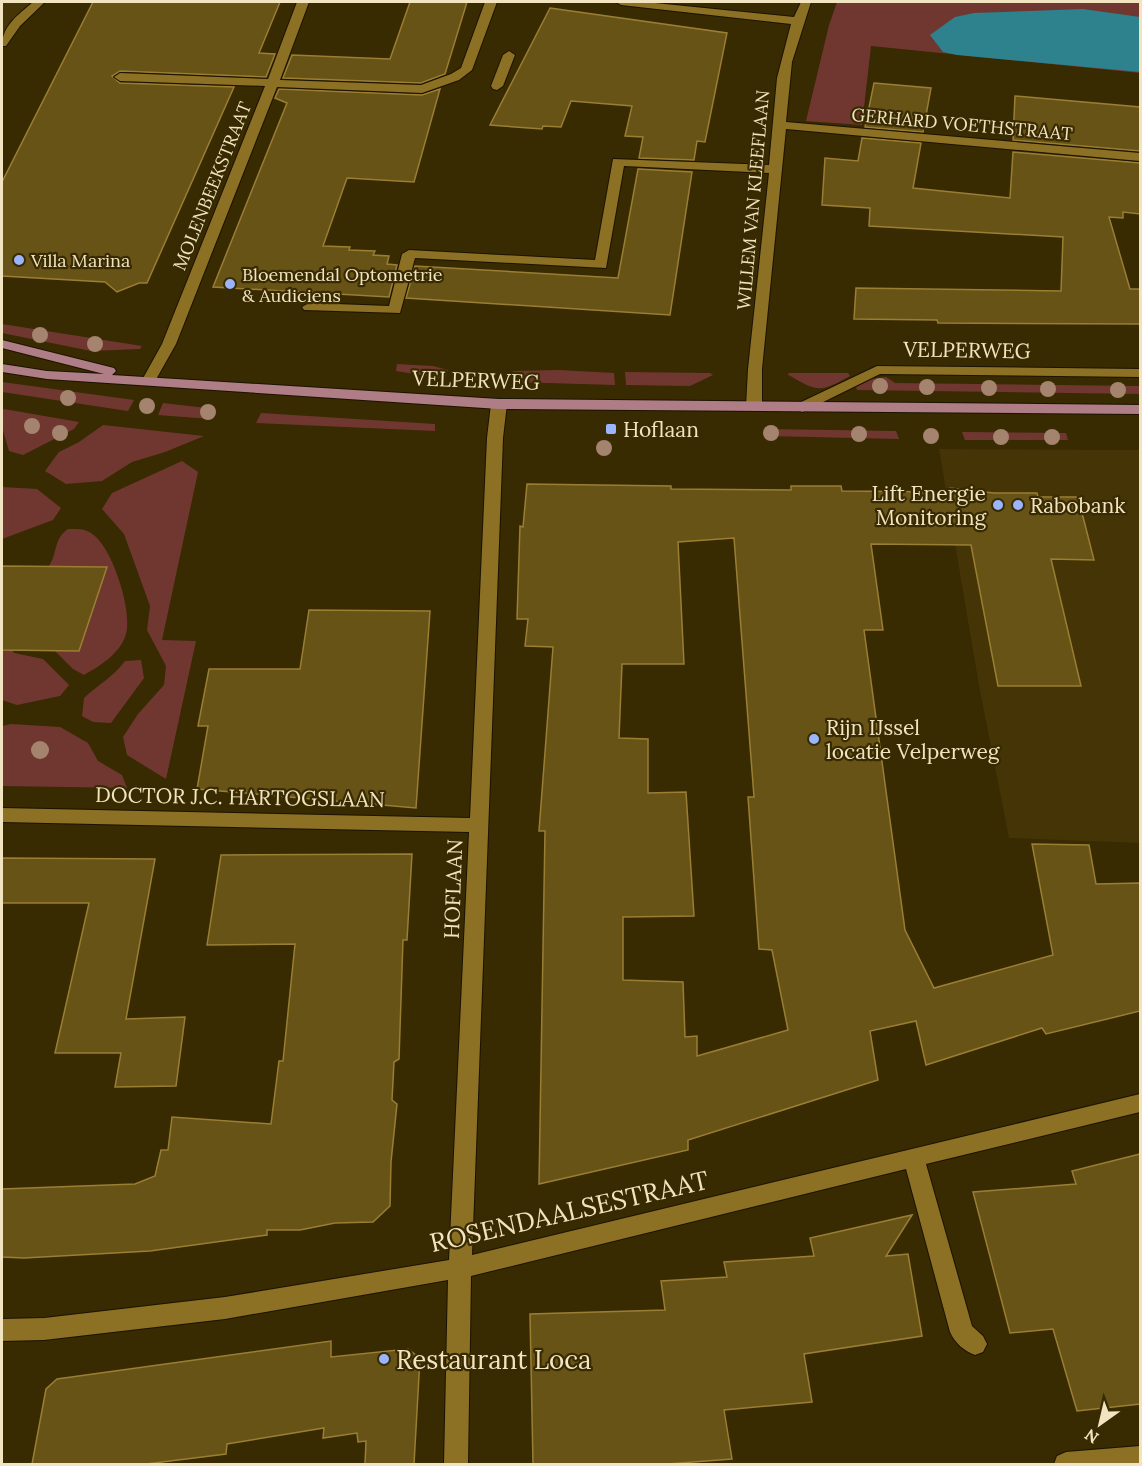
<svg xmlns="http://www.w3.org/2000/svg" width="1142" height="1466" font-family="Lora,serif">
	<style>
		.built { fill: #453405 }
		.green { fill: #703730 }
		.water { fill: #2d828d }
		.building { fill: #685316; stroke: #9a7e34; stroke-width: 1.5; fill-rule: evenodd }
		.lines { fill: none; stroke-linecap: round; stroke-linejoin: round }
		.minor-casing { stroke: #1c1300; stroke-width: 2 }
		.major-casing { stroke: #1c1300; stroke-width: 2 }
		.minor { fill: #8c7024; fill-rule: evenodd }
		.major { fill: #af7d85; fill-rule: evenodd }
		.tree { fill: #a4846e }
		.poi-dot { fill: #9ab5fd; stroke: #382a01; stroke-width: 2 }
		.labels { text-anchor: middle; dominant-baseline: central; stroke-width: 4.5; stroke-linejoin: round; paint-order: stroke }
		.far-street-label { font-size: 18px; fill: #f2e4c0; stroke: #382a01 }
		.far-poi-label { font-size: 18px; fill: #f2e4c0; stroke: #382a01; text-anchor: start }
		.street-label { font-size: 21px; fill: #f2e4c0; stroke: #382a01 }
		.poi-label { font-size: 21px; fill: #f2e4c0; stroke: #382a01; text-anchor: start }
		.near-street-label { font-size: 26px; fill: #f2e4c0; stroke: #382a01 }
		.near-poi-label { font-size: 26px; fill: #f2e4c0; stroke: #382a01; text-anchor: start }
	</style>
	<rect width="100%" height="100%" fill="#382a01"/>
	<g class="built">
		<polygon points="2,2 32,2 2,46"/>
		<polygon points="939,449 1140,450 1140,843 1009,838 979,686"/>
	</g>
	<g class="green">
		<polygon points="837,2 1140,2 1140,73 871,46 862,125 806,121 829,25"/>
		<polygon points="2,324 142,346 140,349 91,351 2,333"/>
		<polygon points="397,364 433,366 448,370 445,379 396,371"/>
		<polygon points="559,370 614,373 615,385 513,382 513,371"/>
		<polygon points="625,372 710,373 713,375 690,386 626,385"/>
		<path d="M790,373H848L850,376C820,393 817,392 787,374Z"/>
		<polygon points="886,377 895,383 1140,386 1140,394 857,390 856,387 872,379"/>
		<polygon points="2,382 134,400 128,411 2,392"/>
		<polygon points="163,403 215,409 210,419 158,415"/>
		<polygon points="4,409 79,422 74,429 23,455 9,451 2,427 2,411"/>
		<polygon points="261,413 435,424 435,431 256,423"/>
		<polygon points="103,425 204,436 165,452 132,462 102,481 66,484 45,471 59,452 79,442"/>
		<polygon points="766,429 896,431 899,439 767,436"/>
		<polygon points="962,432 1066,433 1068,440 965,440"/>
		<polygon points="182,461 198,472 162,640 196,641 166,779 127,755 123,737 138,714 164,685 166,666 147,630 150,606 124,534 102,509 112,493"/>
		<polygon points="2,487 37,489 61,508 53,520 2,539"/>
		<path d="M68,529C76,529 84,528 91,533C112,546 130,605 127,629C124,651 102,665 84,675L73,669L54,650L107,567L49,566C58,553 53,539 68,529Z"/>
		<polygon points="2,632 14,653 43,659 69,685 60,696 17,705 2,700"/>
		<path d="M141,660L144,678L111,723L93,722L82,716L84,698C99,684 112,678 125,661Z"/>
		<polygon points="11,724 60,727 88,743 98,761 122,775 127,788 2,786 2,726"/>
	</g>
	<polygon class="water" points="1083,9 1140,17 1140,72 957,55 943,52 930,35 955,17 974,13"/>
	<g class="building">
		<polygon points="93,2 280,2 259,53 275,54 266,77 120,71 112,76 120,83 234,87 147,283 139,283 117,292 105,282 2,276 2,182"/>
		<polygon points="410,2 467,2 445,74 421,83 283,78 292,55 390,59"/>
		<polygon points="550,8 727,33 705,142 697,141 694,160 639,158 643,137 625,136 632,106 571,101 561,127 543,126 542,129 490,125"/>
		<polygon points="874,83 931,88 923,132 865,127"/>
		<polygon points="279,89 422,95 440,89 414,182 347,178 323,246 350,247 349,250 375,251 373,255 389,256 387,264 397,265 389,297 213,287 287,103 275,98"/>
		<polygon points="1015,96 1140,107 1140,151 1013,140"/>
		<polygon points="862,138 921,143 913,188 1010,198 1013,152 1140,163 1140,214 1123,212 1123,218 1109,217 1130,289 1140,289 1140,324 938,323 937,320 854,319 856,288 1061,291 1063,237 869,226 870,208 822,205 825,158 858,161"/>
		<polygon points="638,169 692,172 670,315 406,298 415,266 618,278"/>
		<path d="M527,484L671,486V489L791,490V486H841L842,491L950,492V488L994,493H1037L1038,497H1078L1094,560L1051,559L1081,686H998L971,545L871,544L883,630H864L905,930L934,988L1053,955L1032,844L1089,845L1096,884L1140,883V1011L1046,1034L1042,1028L926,1065L916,1021L870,1031L878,1080L688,1140V1150L539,1184L545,831H539L553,647L525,646L528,619H517L520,526L523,527ZM734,538L754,797H748L759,949L772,950L788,1030L697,1056V1036L685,1037L683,982L623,980V917L694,916L686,792L648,793V739L619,738L622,664H684L678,542Z"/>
		<polygon points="2,566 107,567 79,651 2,650"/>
		<polygon points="309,610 430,611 416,808 197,789 208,726 198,726 209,669 300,669"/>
		<polygon points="412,854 407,940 403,940 399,1059 394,1062 392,1100 397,1104 391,1162 390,1206 373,1222 335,1223 300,1230 267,1230 267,1235 150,1251 24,1258 2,1257 2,1189 135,1184 155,1176 161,1150 168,1150 172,1117 271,1124 279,1061 283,1061 295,944 207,945 221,855"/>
		<polygon points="2,858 155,859 126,1019 185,1017 176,1086 115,1087 121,1053 55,1053 89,903 2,903"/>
		<polygon points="1140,1154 1140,1404 1077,1411 1053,1329 1010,1333 973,1192 1076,1184 1072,1171"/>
		<polygon points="912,1215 886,1256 908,1254 922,1336 804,1354 812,1402 724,1410 732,1459 667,1464 533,1464 530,1314 665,1310 661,1281 727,1277 724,1262 814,1256 810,1238"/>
		<polygon points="331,1341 331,1357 408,1349 420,1358 414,1464 365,1464 366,1441 358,1442 357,1433 323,1438 324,1428 227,1444 226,1454 146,1464 32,1464 46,1389 57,1379"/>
	</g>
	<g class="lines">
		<defs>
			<g id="minor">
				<path d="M33,2H45L20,26L6,46H2C2,26 18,15 33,2Z"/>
				<polygon points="297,2 309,2 280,80 421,85 451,74 461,68 485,2 497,2 472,70 459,80 422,93 277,87 176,344 154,383 144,383 142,380 162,344 265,86 120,81 114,77 120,73 268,79"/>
				<polygon points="616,2 645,2 794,17 801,2 811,2 792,62 786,122 1140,153 1140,161 786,129 762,369 762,406 754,411 746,406 748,369 769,173 624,166 606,268 415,258 400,313 304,310 302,307 309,303 389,306 402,254 409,250 595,260 613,159 769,165 777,78 791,24 621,5"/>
				<polygon points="509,51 515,55 503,86 497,90 493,89 491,86 503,55"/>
				<polygon points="877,366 1140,369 1140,377 880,374 807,410 802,412 794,407 797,404"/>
				<path d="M499,399L507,404L503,438L472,1255L1140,1094V1112L926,1164L972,1326L983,1336L987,1344L983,1352L975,1355C964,1351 955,1343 950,1332L906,1169L471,1276L468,1464H444L448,1280L225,1319L44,1340L2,1341V1319L44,1318L225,1297L449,1260L469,832L2,822V808L470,818L487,438L491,404Z"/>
				<polygon points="1140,1446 1140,1464 1054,1464 1057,1456 1066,1452"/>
			</g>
			<polygon id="major" points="2,340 114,368 116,371 112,375 499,399 1140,405 1140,414 499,409 47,379 2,372 2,364 47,371 104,374 2,348"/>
		</defs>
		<use href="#minor" class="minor-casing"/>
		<use href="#major" class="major-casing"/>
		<use href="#minor" class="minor"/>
		<use href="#major" class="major"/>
	</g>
	<g class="tree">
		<circle cx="40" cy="335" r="8"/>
		<circle cx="95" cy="344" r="8"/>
		<circle cx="880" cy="386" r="8"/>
		<circle cx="927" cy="387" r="8"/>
		<circle cx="989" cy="388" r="8"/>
		<circle cx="1048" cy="389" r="8"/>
		<circle cx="1118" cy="390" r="8"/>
		<circle cx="68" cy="398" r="8"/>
		<circle cx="147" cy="406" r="8"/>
		<circle cx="208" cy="412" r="8"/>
		<circle cx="32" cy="426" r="8"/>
		<circle cx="60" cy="433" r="8"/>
		<circle cx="771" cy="433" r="8"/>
		<circle cx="859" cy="434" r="8"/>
		<circle cx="931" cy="436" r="8"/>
		<circle cx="1001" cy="437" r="8"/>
		<circle cx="1052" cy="437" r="8"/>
		<circle cx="604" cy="448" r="8"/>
		<circle cx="40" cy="750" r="9"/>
	</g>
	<g class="poi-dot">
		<circle cx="19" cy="260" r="6"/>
		<circle cx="230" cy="284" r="6"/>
		<rect x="605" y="423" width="12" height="12" rx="3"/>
		<circle cx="998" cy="505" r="6"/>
		<circle cx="1018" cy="505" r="6"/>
		<circle cx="814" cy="739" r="6"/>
		<circle cx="384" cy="1359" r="6"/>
	</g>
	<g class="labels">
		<g class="far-street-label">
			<text transform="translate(962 124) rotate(5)">GERHARD VOETHSTRAAT</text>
			<text transform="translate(212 186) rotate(-68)">MOLENBEEKSTRAAT</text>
			<text transform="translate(753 200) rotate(-85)">WILLEM VAN KLEEFLAAN</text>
		</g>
		<g class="far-poi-label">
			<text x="31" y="260">Villa Marina</text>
			<text x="242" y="274">Bloemendal Optometrie<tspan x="242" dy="21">&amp; Audiciens</tspan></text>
		</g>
		<g class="street-label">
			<text transform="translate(967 350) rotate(1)">VELPERWEG</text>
			<text transform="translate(476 380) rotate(2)">VELPERWEG</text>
			<text transform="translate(240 797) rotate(1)">DOCTOR J.C. HARTOGSLAAN</text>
			<text transform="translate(453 889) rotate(-88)">HOFLAAN</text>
		</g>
		<g class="poi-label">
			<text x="623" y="429">Hoflaan</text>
			<text x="986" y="493" text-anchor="end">Lift Energie<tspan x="986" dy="24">Monitoring</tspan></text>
			<text x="1030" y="505">Rabobank</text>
			<text x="826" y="727">Rijn IJssel<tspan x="826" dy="24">locatie Velperweg</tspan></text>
		</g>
		<g class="near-street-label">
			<text transform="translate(569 1211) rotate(-13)">ROSENDAALSESTRAAT</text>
		</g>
		<g class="near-poi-label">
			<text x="396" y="1359">Restaurant Loca</text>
		</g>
	</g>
	<rect width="1142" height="1466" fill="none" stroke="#f2e4c0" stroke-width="6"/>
	<g transform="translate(1100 1424) rotate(214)" stroke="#382a01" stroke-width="4.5" paint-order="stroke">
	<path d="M0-4.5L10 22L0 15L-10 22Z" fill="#f2e4c0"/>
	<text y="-9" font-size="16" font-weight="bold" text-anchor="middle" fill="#f2e4c0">N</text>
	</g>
</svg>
